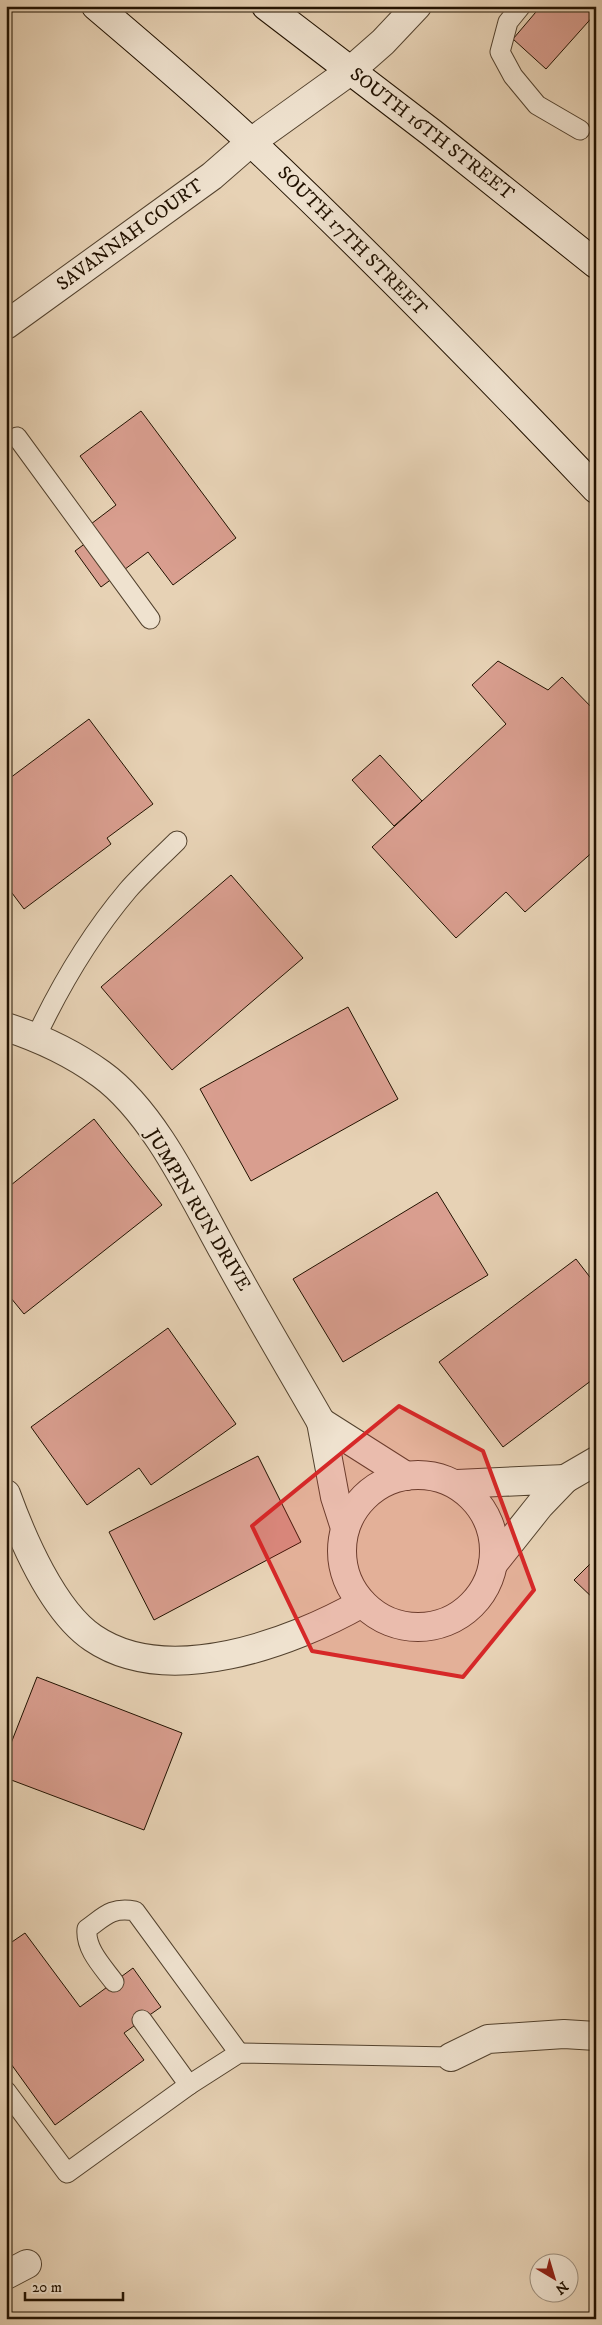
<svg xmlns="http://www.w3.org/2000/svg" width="602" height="2325" font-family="'IM FELL DW Pica',serif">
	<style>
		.building { fill: #d99e8f; stroke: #221201 }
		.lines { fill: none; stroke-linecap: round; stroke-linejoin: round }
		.lane-casing { stroke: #53422e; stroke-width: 21 }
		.street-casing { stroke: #53422e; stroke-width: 30 }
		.secondary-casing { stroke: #221201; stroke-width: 30 }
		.lane { stroke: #efe2cf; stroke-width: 19 }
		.street { stroke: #efe2cf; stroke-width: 28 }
		.secondary { stroke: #efe2cf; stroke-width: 28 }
		.marked { fill: #d62828; fill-opacity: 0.2; stroke: #d62828; stroke-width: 4; stroke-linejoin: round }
		.labels { text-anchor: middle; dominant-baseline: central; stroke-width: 4; stroke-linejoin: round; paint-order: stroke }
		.street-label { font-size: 19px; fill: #221201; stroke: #efe2cf }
	</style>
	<rect width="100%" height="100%" fill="#e7d2b5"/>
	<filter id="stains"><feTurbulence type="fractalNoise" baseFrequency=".004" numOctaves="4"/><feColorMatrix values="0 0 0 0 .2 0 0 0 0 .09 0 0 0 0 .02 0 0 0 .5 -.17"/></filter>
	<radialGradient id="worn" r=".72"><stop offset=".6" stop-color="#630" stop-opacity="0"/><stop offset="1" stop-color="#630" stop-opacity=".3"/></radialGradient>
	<g class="building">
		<polygon points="541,6 596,6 596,13 546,69 513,39"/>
		<polygon points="141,411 236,538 173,585 148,552 101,587 75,551 94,537 87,527 116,505 80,456"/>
		<polygon points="498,661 548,690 562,677 596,712 596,849 525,912 506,892 456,938 372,847 506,724 472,685"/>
		<polygon points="89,719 153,804 107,838 111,844 24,909 6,885 6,781"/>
		<polygon points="380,755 422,801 394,826 352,780"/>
		<polygon points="231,875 303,958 172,1070 101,987"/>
		<polygon points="348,1007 398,1099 251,1181 200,1089"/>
		<polygon points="94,1119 162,1205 24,1314 6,1292 6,1189"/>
		<polygon points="437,1192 488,1275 343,1362 293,1279"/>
		<polygon points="576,1259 596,1285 596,1377 503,1447 439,1362"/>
		<polygon points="168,1328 236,1424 151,1485 139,1468 87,1505 31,1427"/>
		<polygon points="258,1456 301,1542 154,1620 109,1532"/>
		<polygon points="596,1558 596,1601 574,1580"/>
		<polygon points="37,1677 182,1733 144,1830 6,1778 6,1756"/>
		<polygon points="25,1933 80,2007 133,1968 161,2007 124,2033 144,2060 55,2125 6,2057 6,1946"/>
	</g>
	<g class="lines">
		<defs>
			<g id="lane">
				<polyline points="521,6 508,22 500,52 513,76 537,105 580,130"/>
				<polyline points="17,437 150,619"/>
				<path d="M36,1037C61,984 90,935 128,890C143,873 161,857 177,841"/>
				<path d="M114,1982C103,1967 85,1949 87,1929C105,1916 111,1907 135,1911L239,2053"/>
				<polyline points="142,2020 189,2085"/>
				<polyline points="6,2091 67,2173 189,2085 239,2053 451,2057"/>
			</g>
			<g id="street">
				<polyline points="6,325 212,176 251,142 350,71 383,42 417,6"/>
				<path d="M6,1027C40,1038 72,1053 101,1074C155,1113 193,1197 225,1254C256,1311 289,1366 321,1422"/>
				<circle cx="418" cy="1551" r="76"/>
				<polyline points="565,1479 596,1461"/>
				<polyline points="457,1484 565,1479 540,1505 493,1564"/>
				<path d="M6,1494C22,1538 53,1611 93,1638C168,1689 292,1643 362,1603"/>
				<polyline points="345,1528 335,1497 321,1422 406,1476"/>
				<polyline points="451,2057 488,2039 564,2034 596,2036"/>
				<polyline points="6,2275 27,2264"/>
			</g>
			<g id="secondary">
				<path d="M96,6C149,51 202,96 252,143C370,255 484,371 596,489"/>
				<polyline points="266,6 432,133 596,264"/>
			</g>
		</defs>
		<use href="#lane" class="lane-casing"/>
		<use href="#street" class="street-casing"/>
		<use href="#secondary" class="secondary-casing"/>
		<use href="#lane" class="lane"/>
		<use href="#street" class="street"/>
		<use href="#secondary" class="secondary"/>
	</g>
	<path class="marked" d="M399,1406L483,1451L534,1590L463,1677L312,1651L252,1526Z"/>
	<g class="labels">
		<g class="street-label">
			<text transform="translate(432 134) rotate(38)">SOUTH 16TH STREET</text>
			<text transform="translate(130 235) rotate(-36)">SAVANNAH COURT</text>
			<text transform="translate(352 241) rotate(45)">SOUTH 17TH STREET</text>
			<text transform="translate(198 1210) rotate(59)">JUMPIN RUN DRIVE</text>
		</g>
	</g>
	<rect width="602" height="2325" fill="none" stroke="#e7d2b5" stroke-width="25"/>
	<rect x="8" y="8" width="587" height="2310" fill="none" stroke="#221201" stroke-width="2.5"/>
	<rect x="12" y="12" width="577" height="2300" fill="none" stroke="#221201"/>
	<g transform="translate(554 2278) rotate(142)"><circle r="24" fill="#efe2cf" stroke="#9d8f7d"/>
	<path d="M0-4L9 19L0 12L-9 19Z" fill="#8f2418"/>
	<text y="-8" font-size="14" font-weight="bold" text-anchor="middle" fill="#221201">N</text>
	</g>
	<path d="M25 2292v8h98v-8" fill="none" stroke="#221201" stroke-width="2.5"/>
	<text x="32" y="2292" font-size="15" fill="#221201" stroke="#efe2cf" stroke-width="4" paint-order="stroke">20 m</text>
	<rect width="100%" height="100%" filter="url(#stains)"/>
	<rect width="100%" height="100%" fill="url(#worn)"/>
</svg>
